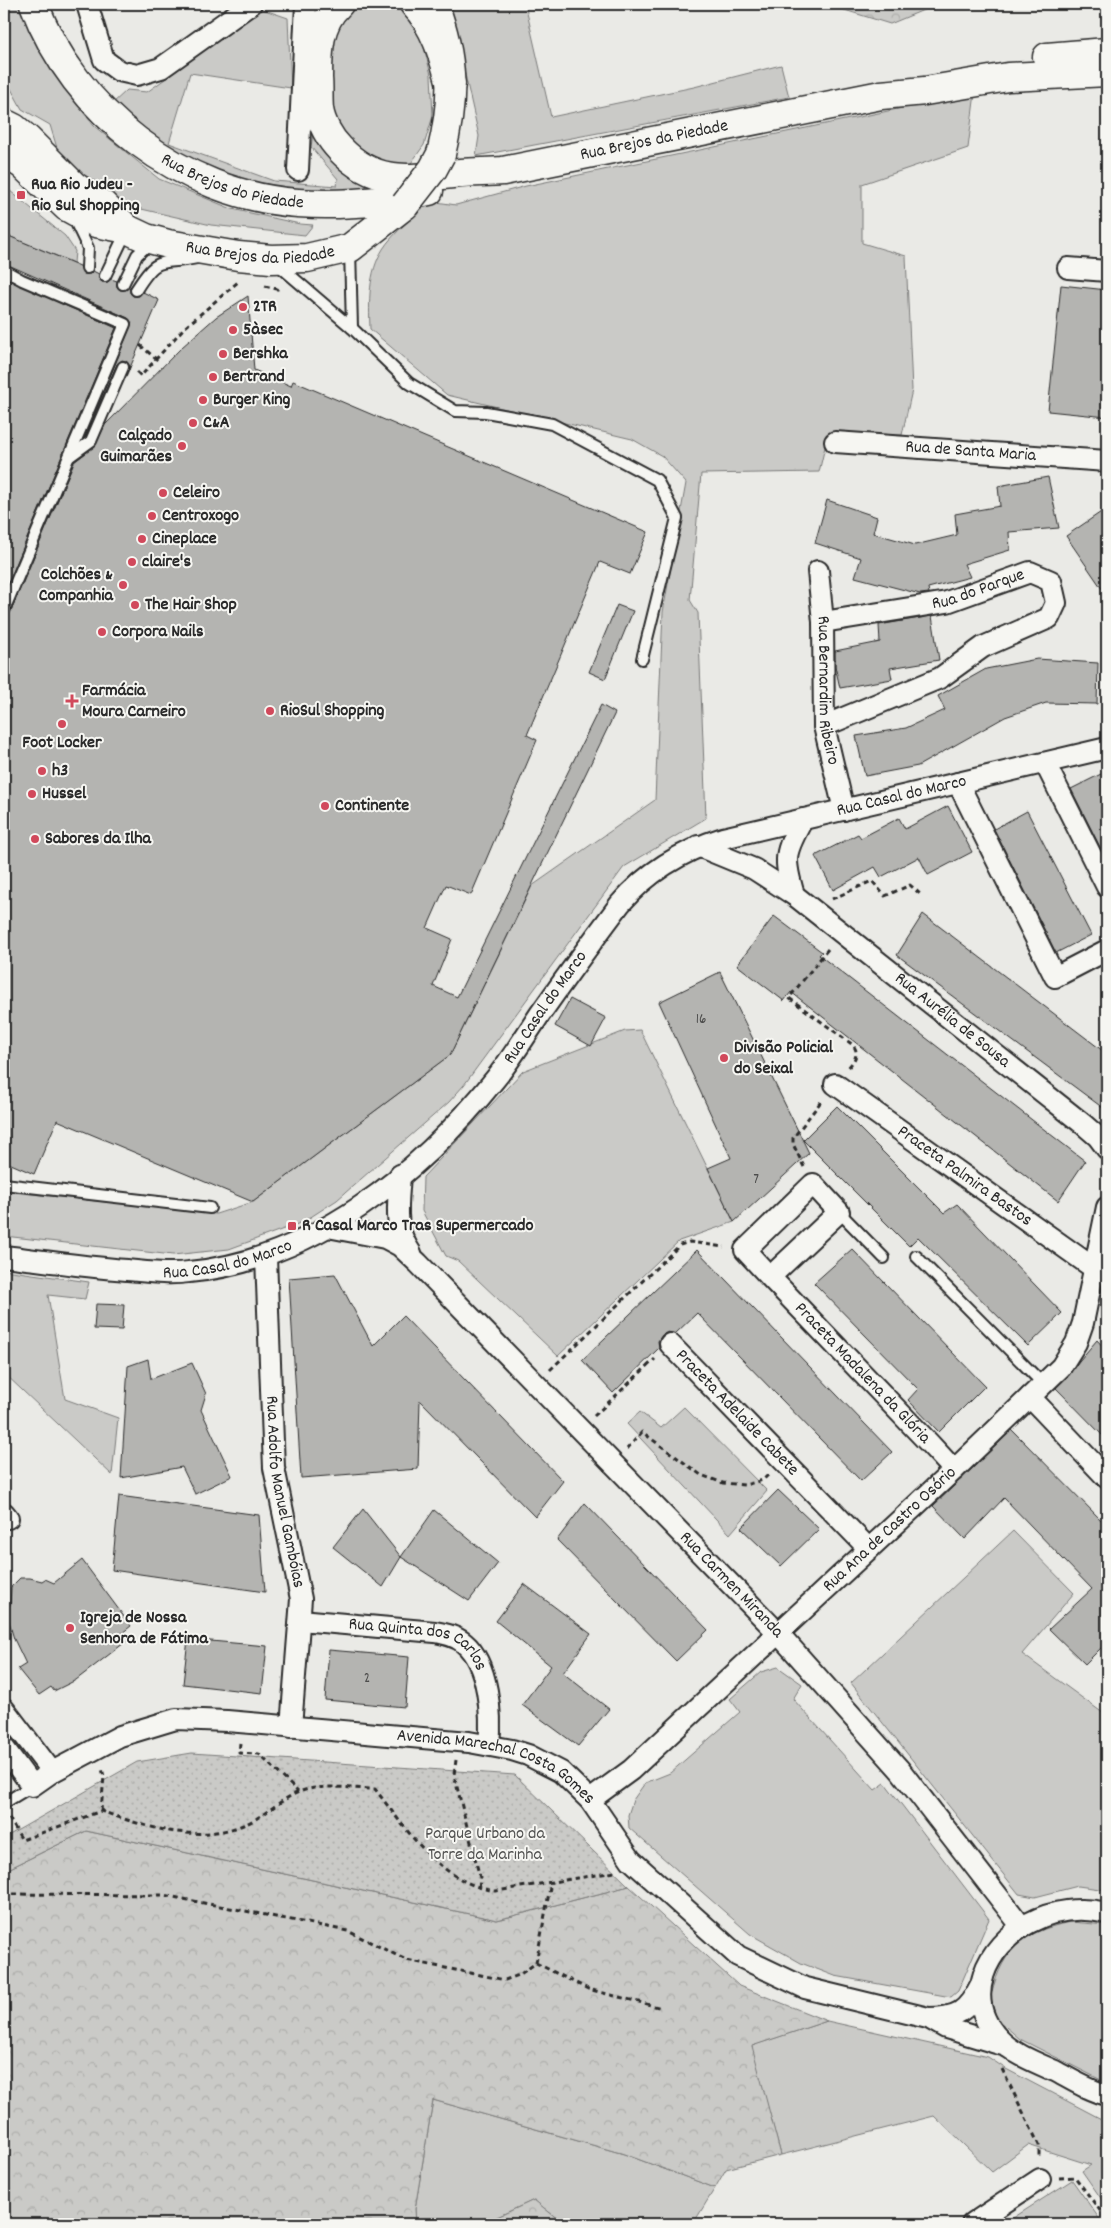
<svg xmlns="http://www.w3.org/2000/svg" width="1111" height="2228" font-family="Dekko,sans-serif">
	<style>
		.grass { fill: #cacac7; stroke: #7a7a79 }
		.forest { fill: url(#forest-crowns); stroke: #7a7a79 }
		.park { fill: url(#park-dots); stroke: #7a7a79 }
		.building { fill: #b4b4b1; stroke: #2b2b2b }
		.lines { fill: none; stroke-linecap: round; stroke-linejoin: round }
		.service-casing { stroke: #2b2b2b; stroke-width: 14 }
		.minor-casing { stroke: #2b2b2b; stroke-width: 24 }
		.secondary-casing { stroke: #2b2b2b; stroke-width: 31 }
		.primary-casing { stroke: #2b2b2b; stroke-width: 31 }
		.path { stroke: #2b2b2b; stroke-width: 3; stroke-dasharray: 5 4; stroke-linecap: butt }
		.service { stroke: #f6f6f2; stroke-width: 10 }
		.minor { stroke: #f6f6f2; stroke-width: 20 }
		.secondary { stroke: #f6f6f2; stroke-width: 28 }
		.primary { stroke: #f6f6f2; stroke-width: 28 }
		.secondary-bridge-casing { stroke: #2b2b2b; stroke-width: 31; stroke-linecap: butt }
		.secondary-bridge { stroke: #f6f6f2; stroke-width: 28 }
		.poi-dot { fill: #d1495b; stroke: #f6f6f2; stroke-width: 2 }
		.labels { text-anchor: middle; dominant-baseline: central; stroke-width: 4; stroke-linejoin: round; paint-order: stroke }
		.number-label { font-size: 15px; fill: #4d4d4c }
		.street-label { font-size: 18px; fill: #2b2b2b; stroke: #f6f6f2 }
		.poi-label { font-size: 18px; font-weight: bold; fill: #2b2b2b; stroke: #f6f6f2; text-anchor: start }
		.park-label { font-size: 18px; fill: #535352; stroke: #f6f6f2 }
	</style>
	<defs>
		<pattern id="forest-crowns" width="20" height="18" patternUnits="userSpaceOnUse" patternTransform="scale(1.25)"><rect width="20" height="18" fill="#cacac7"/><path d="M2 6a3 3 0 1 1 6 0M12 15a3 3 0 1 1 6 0" fill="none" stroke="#aeaeab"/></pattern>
		<pattern id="park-dots" width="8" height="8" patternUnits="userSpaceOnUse" patternTransform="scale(1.25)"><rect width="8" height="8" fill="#cacac7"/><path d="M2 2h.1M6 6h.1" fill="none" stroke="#aeaeab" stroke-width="1.8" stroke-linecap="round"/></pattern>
	</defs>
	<rect width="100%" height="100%" fill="#eaeae6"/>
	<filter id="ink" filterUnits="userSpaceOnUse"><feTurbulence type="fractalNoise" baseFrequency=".02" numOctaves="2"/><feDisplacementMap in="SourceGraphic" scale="10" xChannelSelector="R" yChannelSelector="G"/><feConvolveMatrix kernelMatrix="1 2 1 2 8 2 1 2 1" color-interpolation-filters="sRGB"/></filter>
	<g filter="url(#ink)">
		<g class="grass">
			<polygon points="4,4 19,4 60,82 94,126 159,179 232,209 300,224 313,225 305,235 211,225 124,205 109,196 69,163 57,148 50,125 22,109 4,76"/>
			<polygon points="390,4 406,9 421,35 431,75 433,116 424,145 409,166 390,170 360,156 331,116 331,50 333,32 345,16 361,5"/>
			<polygon points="449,4 525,4 551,117 694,87 781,65 789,97 476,156 479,136"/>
			<polygon points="262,9 288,18 291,88 190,73 169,143 274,181 337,186 338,179 311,147 314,126 380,189 370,194 259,187 181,162 112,104 127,90 147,92"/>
			<path d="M975,93L968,148L862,184V243L906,256L912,390L902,435L828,434L819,472L701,474L690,600L698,613L706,818L624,867L464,1085L449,1102L337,1200L303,1222L229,1249L173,1255L4,1236V1191L216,1214L253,1202L450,1055L532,886L655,800L663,612L686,483L662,456L632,439L447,395L370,329C369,302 368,273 383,249C392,234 417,214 430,201L456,205L526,186Z"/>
			<polygon points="4,186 65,236 75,251 74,263 4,234"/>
			<polygon points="640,1030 734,1222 679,1241 558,1356 458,1261 446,1256 422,1211 423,1177 523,1071 625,1031"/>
			<polygon points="4,1270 89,1282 85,1299 48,1295 65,1399 118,1418 112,1475 4,1373"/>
			<polygon points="684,1407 767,1491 730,1534 627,1424 640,1412 661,1428"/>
			<polygon points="1013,1531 1074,1593 1022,1654 1107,1716 1107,1890 1078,1886 1035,1897 1019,1894 851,1683"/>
			<polygon points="778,1667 802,1684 793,1699 875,1790 885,1783 989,1919 958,1991 951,1997 835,1976 801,1963 750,1934 629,1828 628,1815 633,1800 645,1783 670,1773 740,1712 730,1699 761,1672"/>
			<path d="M1070,1922L1107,1925V2083L1020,2039L999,2021L989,2003C1001,1952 1018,1933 1070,1922Z"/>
			<polygon points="827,2021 988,2057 1006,2069 1107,2122 1107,2207 1082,2171 1091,2165 1028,2145 992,2172 934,2116 781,2155 751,2046"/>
			<polygon points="433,2100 624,2154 715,2188 693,2224 564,2224 534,2200 482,2224 416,2224 415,2209"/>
			<polygon points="1072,2180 1103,2224 1012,2224 1010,2220"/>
		</g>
		<g class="forest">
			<polygon points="825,4 938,4 890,24"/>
			<polygon points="86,1831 497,1920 629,1886 739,1986 827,2021 752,2046 781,2155 726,2169 715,2188 624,2154 433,2100 415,2209 416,2224 4,2224 4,1871"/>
			<polygon points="534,2200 564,2224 482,2224"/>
		</g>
		<polygon class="park" points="192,1753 515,1775 629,1886 497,1920 86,1831 4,1871 4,1838 137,1762"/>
		<g class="building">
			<polygon points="4,234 80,266 84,274 90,274 93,271 99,274 99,279 102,282 108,282 111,279 117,281 117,287 120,290 126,290 130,287 130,293 133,296 139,296 143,292 159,300 129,370 130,366 126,361 122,360 117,364 85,437 132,323 128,318 4,263"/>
			<polygon points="4,278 116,328 4,593"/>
			<polygon points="1061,285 1107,290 1107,417 1048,411"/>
			<polygon points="248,296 254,370 291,386 293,381 648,532 630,574 600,562 527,735 537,740 471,895 446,885 427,928 452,939 433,986 457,997 601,705 615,713 450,1055 253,1202 57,1120 34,1174 4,1161 4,617 10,613 74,462 95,446 105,425 182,347 216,317"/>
			<polygon points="1048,477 1059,528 1009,532 1010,550 964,564 970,577 928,588 929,593 920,594 855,577 861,558 815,543 827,500 877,517 873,533 915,545 957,535 955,514 1000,506 998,486"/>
			<polygon points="1107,508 1107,596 1066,536"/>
			<polygon points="617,605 633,611 605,679 589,672"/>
			<polygon points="932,616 939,660 890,668 892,679 840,688 835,666 835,651 880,642 879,625"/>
			<polygon points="1037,659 1098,663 1097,704 1046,703 1005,717 918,766 865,776 856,736 906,728 945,710 938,696 986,669"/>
			<polygon points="1107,771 1107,861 1071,789"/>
			<polygon points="948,806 972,852 928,875 919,857 881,877 875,867 833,890 815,856 858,834 861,838 899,818 905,829"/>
			<polygon points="1027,811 1091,935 1056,953 994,829"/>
			<polygon points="923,914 1107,1054 1107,1111 897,955"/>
			<polygon points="774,916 822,952 819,955 1085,1161 1058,1201 791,992 784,1001 737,965"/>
			<polygon points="720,972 809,1153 734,1222 708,1168 731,1158 659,1002"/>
			<polygon points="570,999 606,1018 591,1046 555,1026"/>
			<polygon points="837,1106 944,1213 957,1204 1062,1313 1028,1346 918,1237 909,1246 803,1140"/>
			<polygon points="852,1249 985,1386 939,1432 908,1400 918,1389 814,1283"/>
			<polygon points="697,1250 892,1452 861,1481 697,1313 675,1334 668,1332 662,1335 658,1341 659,1348 613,1393 582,1360"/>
			<polygon points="335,1274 373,1346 403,1316 563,1481 535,1517 420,1400 418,1469 301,1478 289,1278"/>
			<polygon points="96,1304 124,1305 122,1330 94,1329"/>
			<polygon points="1097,1340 1107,1351 1107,1440 1056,1388 1069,1375 1079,1361"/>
			<polygon points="148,1359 151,1379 192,1363 206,1394 201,1410 232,1476 195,1494 182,1467 121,1478 128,1366"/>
			<polygon points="1012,1430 1107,1526 1107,1642 1085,1664 1049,1629 1092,1589 1004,1498 965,1539 933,1506"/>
			<polygon points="778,1490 819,1529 781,1566 741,1528"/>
			<polygon points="119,1496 259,1515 265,1592 112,1570"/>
			<polygon points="585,1503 708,1630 676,1661 557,1540"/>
			<polygon points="363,1509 401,1557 383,1587 333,1547"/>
			<polygon points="434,1510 498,1563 469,1601 401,1557"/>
			<polygon points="82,1560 131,1626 122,1633 128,1640 76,1680 54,1691 51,1687 39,1695 18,1669 26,1664 14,1639 8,1618 7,1608 10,1605 11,1587 20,1578 30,1578 42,1581 45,1579 54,1583"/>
			<polygon points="524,1584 591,1634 563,1673 609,1709 578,1746 522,1705 551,1666 496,1621"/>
			<polygon points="188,1639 267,1646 262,1693 183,1684"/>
			<polygon points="329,1650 409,1657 405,1707 325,1700"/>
		</g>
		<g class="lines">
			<defs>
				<g id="service">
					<polyline points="75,221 88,248 87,268"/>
					<polyline points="350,249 352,328"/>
					<polyline points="276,263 352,328 409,383 455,411 486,412 552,424 657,480 677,518 642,659"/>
					<polyline points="4,270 22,280 125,324 4,610"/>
					<polyline points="105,276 127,230"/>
					<polyline points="123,284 137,255 151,242"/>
					<path d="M136,290C159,253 160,266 197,258"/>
					<polyline points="69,457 91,441 123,367"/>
					<polyline points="4,1184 210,1208"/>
					<polyline points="839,1212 884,1258"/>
					<polyline points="916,1256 1044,1385"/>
					<polyline points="4,1803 32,1786"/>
				</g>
				<g id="minor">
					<polyline points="87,4 104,60 119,71 137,75 161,68 251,4"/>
					<polyline points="298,170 306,4"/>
					<polyline points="1068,268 1107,271"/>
					<path id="s1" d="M835,442L1107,461"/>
					<path id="s2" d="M818,571L823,622L824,726L844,810"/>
					<path id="s3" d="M823,622L947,602L1030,572L1051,581L1056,603L1049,618L983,647L940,678L824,726"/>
					<polyline points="1045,763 1107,887"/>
					<polyline points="958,783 1055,977 1107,950"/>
					<path id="s4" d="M698,846L754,869L794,895L1083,1124L1098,1137L1107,1149"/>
					<path d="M794,895C783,858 784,853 803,819"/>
					<path id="s5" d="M835,1084L1095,1269"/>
					<path d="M400,1175C398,1206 393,1227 411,1253"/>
					<path id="s6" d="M328,1227L385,1238L400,1246L418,1263L778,1633L900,1770L1022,1927"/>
					<path id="s7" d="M4,1256C45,1261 86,1267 127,1270C148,1272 169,1275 189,1272C314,1260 420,1173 496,1078C512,1058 526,1035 540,1014C566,977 593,940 620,904C648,871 682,851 723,838L1107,748"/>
					<path id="s8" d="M266,1257L274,1468L301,1599L291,1727"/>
					<path id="s9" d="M770,1277L839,1212L813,1184L745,1250L770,1277L929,1443L954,1470"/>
					<path id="s10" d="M670,1344L869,1549"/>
					<polyline points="1030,1397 1107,1478"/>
					<polyline points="4,1513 8,1518"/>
					<path id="s11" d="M300,1620L435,1632C446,1634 456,1636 464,1643C489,1664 492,1716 489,1745"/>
					<polyline points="4,1709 52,1772"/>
					<path id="s12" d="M4,1748L32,1786L52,1772L120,1736L176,1719L227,1721L434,1739L469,1742L512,1750L528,1755L561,1772L590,1800L631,1860L738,1956L805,1988L928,2018C957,2018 967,2012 980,1986"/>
					<path id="s13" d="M590,1800L631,1770L954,1470L1061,1367L1076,1343L1083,1323L1107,1207"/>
					<path d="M1107,1913C1081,1907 1053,1910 1029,1923C986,1946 961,1999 999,2039C1013,2054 1037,2063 1055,2071C1072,2080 1089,2091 1107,2095"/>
					<polyline points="932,2020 946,2028 1006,2046"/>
					<polyline points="972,2224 1040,2179"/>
				</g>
				<g id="secondary">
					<path d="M434,4C454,58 455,98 441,154"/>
					<polyline points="4,123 14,128 27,139 74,186 103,205 127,229"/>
					<path id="s14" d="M4,153L23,165L67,207L96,223L127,229L146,238L168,244L238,256L271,259L307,258L350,248L405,205"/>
				</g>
				<g id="primary">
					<path id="s15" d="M34,4C74,112 182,195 298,203C324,205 351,204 377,201C395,199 412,194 429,191"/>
					<path id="s16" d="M339,4C318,23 318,52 318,78C319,88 318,99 319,109C321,123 330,139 340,149C377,188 413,178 461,173C475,172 489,172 503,171L881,95L925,91L1008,77L1107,72"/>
					<path d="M414,4C435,26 443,55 451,84"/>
					<polyline points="1047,57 1107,52"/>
				</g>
			</defs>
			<use href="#service" class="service-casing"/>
			<use href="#minor" class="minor-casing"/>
			<use href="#secondary" class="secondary-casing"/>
			<use href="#primary" class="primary-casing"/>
			<g class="path">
				<polyline points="265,286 281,290"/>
				<polyline points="140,345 156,359"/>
				<polyline points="137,372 141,376 183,329 238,282"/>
				<polyline points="832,899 872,881 885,896 910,885 921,895"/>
				<path d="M828,949L789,998L853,1045C860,1054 854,1061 847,1069"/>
				<polyline points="804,1167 793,1144 793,1138 823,1099"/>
				<polyline points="550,1370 680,1245 690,1242 724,1247"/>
				<polyline points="594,1416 655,1359"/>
				<polyline points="627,1449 642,1432 701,1475 723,1483 745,1485 763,1480 768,1475"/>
				<polyline points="240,1743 239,1753 259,1754 298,1792"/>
				<polyline points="456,1760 454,1775 480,1878 479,1889"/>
				<polyline points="101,1811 104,1776 102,1769"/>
				<path d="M9,1818L22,1840L101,1811C146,1827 196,1844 243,1825C263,1818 279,1800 299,1792C321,1783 352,1789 375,1789C407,1830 441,1884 496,1891L615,1872"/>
				<polyline points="4,1894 163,1895 348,1931 406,1960 505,1980 519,1975 536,1963 588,1989 662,2008"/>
				<polyline points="536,1963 551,1882"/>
				<polyline points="1002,2069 1039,2145 1039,2159"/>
				<polyline points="1059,2178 1075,2177 1107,2220"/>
			</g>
			<use href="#service" class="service"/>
			<use href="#minor" class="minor"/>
			<use href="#secondary" class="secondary"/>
			<use href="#primary" class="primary"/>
			<defs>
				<polyline id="secondary-bridge" points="405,205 433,169 441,154"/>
			</defs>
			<use href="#secondary-bridge" class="secondary-bridge-casing"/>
			<use href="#secondary-bridge" class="secondary-bridge"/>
		</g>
	</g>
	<g class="poi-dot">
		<rect x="16" y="190" width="10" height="10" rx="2.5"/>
		<circle cx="243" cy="307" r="5"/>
		<circle cx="233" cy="330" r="5"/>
		<circle cx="223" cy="354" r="5"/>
		<circle cx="213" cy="377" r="5"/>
		<circle cx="203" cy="400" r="5"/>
		<circle cx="193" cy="423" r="5"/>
		<circle cx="182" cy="446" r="5"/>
		<circle cx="163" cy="493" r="5"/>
		<circle cx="152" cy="516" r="5"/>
		<circle cx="142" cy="539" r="5"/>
		<circle cx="132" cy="562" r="5"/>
		<circle cx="123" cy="585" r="5"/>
		<circle cx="135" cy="605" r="5"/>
		<circle cx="102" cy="632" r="5"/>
		<path d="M69.5 693.5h5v5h5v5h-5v5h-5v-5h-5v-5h5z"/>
		<circle cx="270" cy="711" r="5"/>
		<circle cx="62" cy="724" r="5"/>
		<circle cx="42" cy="771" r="5"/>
		<circle cx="32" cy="794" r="5"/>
		<circle cx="325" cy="806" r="5"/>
		<circle cx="35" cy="839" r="5"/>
		<circle cx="724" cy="1058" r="5"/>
		<rect x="287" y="1221" width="10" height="10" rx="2.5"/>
		<circle cx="70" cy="1628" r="5"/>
	</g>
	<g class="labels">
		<g class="number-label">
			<text x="701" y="1020">16</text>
			<text x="756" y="1180">7</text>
			<text x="367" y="1679">2</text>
		</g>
		<g class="street-label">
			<text stroke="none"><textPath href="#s16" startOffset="482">Rua Brejos da Piedade</textPath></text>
			<text stroke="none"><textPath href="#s15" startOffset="279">Rua Brejos do Piedade</textPath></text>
			<text stroke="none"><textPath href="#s14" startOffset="285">Rua Brejos da Piedade</textPath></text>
			<text stroke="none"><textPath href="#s1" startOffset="136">Rua de Santa Maria</textPath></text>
			<text stroke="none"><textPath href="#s3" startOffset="159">Rua do Parque</textPath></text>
			<text stroke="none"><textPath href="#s2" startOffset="120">Rua Bernardim Ribeiro</textPath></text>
			<text stroke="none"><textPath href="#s7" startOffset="1080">Rua Casal do Marco</textPath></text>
			<text stroke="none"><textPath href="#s7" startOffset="645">Rua Casal do Marco</textPath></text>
			<text stroke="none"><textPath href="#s4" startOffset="310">Rua Aurélia de Sousa</textPath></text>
			<text stroke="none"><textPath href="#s5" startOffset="159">Praceta Palmira Bastos</textPath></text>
			<text stroke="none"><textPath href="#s7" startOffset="226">Rua Casal do Marco</textPath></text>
			<text stroke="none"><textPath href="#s9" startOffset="398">Praceta Madalena da Glória</textPath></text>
			<text stroke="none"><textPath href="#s10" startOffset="96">Praceta Adelaide Cabete</textPath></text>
			<text stroke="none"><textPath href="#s8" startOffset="236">Rua Adolfo Manuel Gambóias</textPath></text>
			<text stroke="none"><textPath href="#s13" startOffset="404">Rua Ana de Castro Osório</textPath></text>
			<text stroke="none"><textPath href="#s6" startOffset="549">Rua Carmen Miranda</textPath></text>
			<text stroke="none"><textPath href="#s11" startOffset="124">Rua Quinta dos Carlos</textPath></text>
			<text stroke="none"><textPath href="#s12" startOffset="535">Avenida Marechal Costa Gomes</textPath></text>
		</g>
		<g class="poi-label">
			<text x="31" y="185">Rua Rio Judeu -<tspan x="31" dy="21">Rio Sul Shopping</tspan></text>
			<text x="253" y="307">2TR</text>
			<text x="243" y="330">5àsec</text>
			<text x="233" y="354">Bershka</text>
			<text x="223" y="377">Bertrand</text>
			<text x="213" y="400">Burger King</text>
			<text x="203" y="423">C&amp;A</text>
			<text x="172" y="436" text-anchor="end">Calçado<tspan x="172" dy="21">Guimarães</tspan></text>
			<text x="173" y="493">Celeiro</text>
			<text x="162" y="516">Centroxogo</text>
			<text x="152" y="539">Cineplace</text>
			<text x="142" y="562">claire's</text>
			<text x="113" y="575" text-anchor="end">Colchões &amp;<tspan x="113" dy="21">Companhia</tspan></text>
			<text x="145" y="605">The Hair Shop</text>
			<text x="112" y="632">Corpora Nails</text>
			<text x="82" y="691">Farmácia<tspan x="82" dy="21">Moura Carneiro</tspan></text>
			<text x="280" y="711">RioSul Shopping</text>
			<text x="62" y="743" text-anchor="middle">Foot Locker</text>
			<text x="52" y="771">h3</text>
			<text x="42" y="794">Hussel</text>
			<text x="335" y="806">Continente</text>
			<text x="45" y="839">Sabores da Ilha</text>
			<text x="734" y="1048">Divisão Policial<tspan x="734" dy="21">do Seixal</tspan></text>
			<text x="302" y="1226">R Casal Marco Tras Supermercado</text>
			<text x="80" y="1618">Igreja de Nossa<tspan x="80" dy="21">Senhora de Fátima</tspan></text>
		</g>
		<g class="park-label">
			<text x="485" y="1834">Parque Urbano da<tspan x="485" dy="21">Torre da Marinha</tspan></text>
		</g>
	</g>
	<rect width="1111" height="2228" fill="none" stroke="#f6f6f2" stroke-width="20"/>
	<rect x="10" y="10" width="1091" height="2208" fill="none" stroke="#2b2b2b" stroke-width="2" filter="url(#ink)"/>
</svg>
